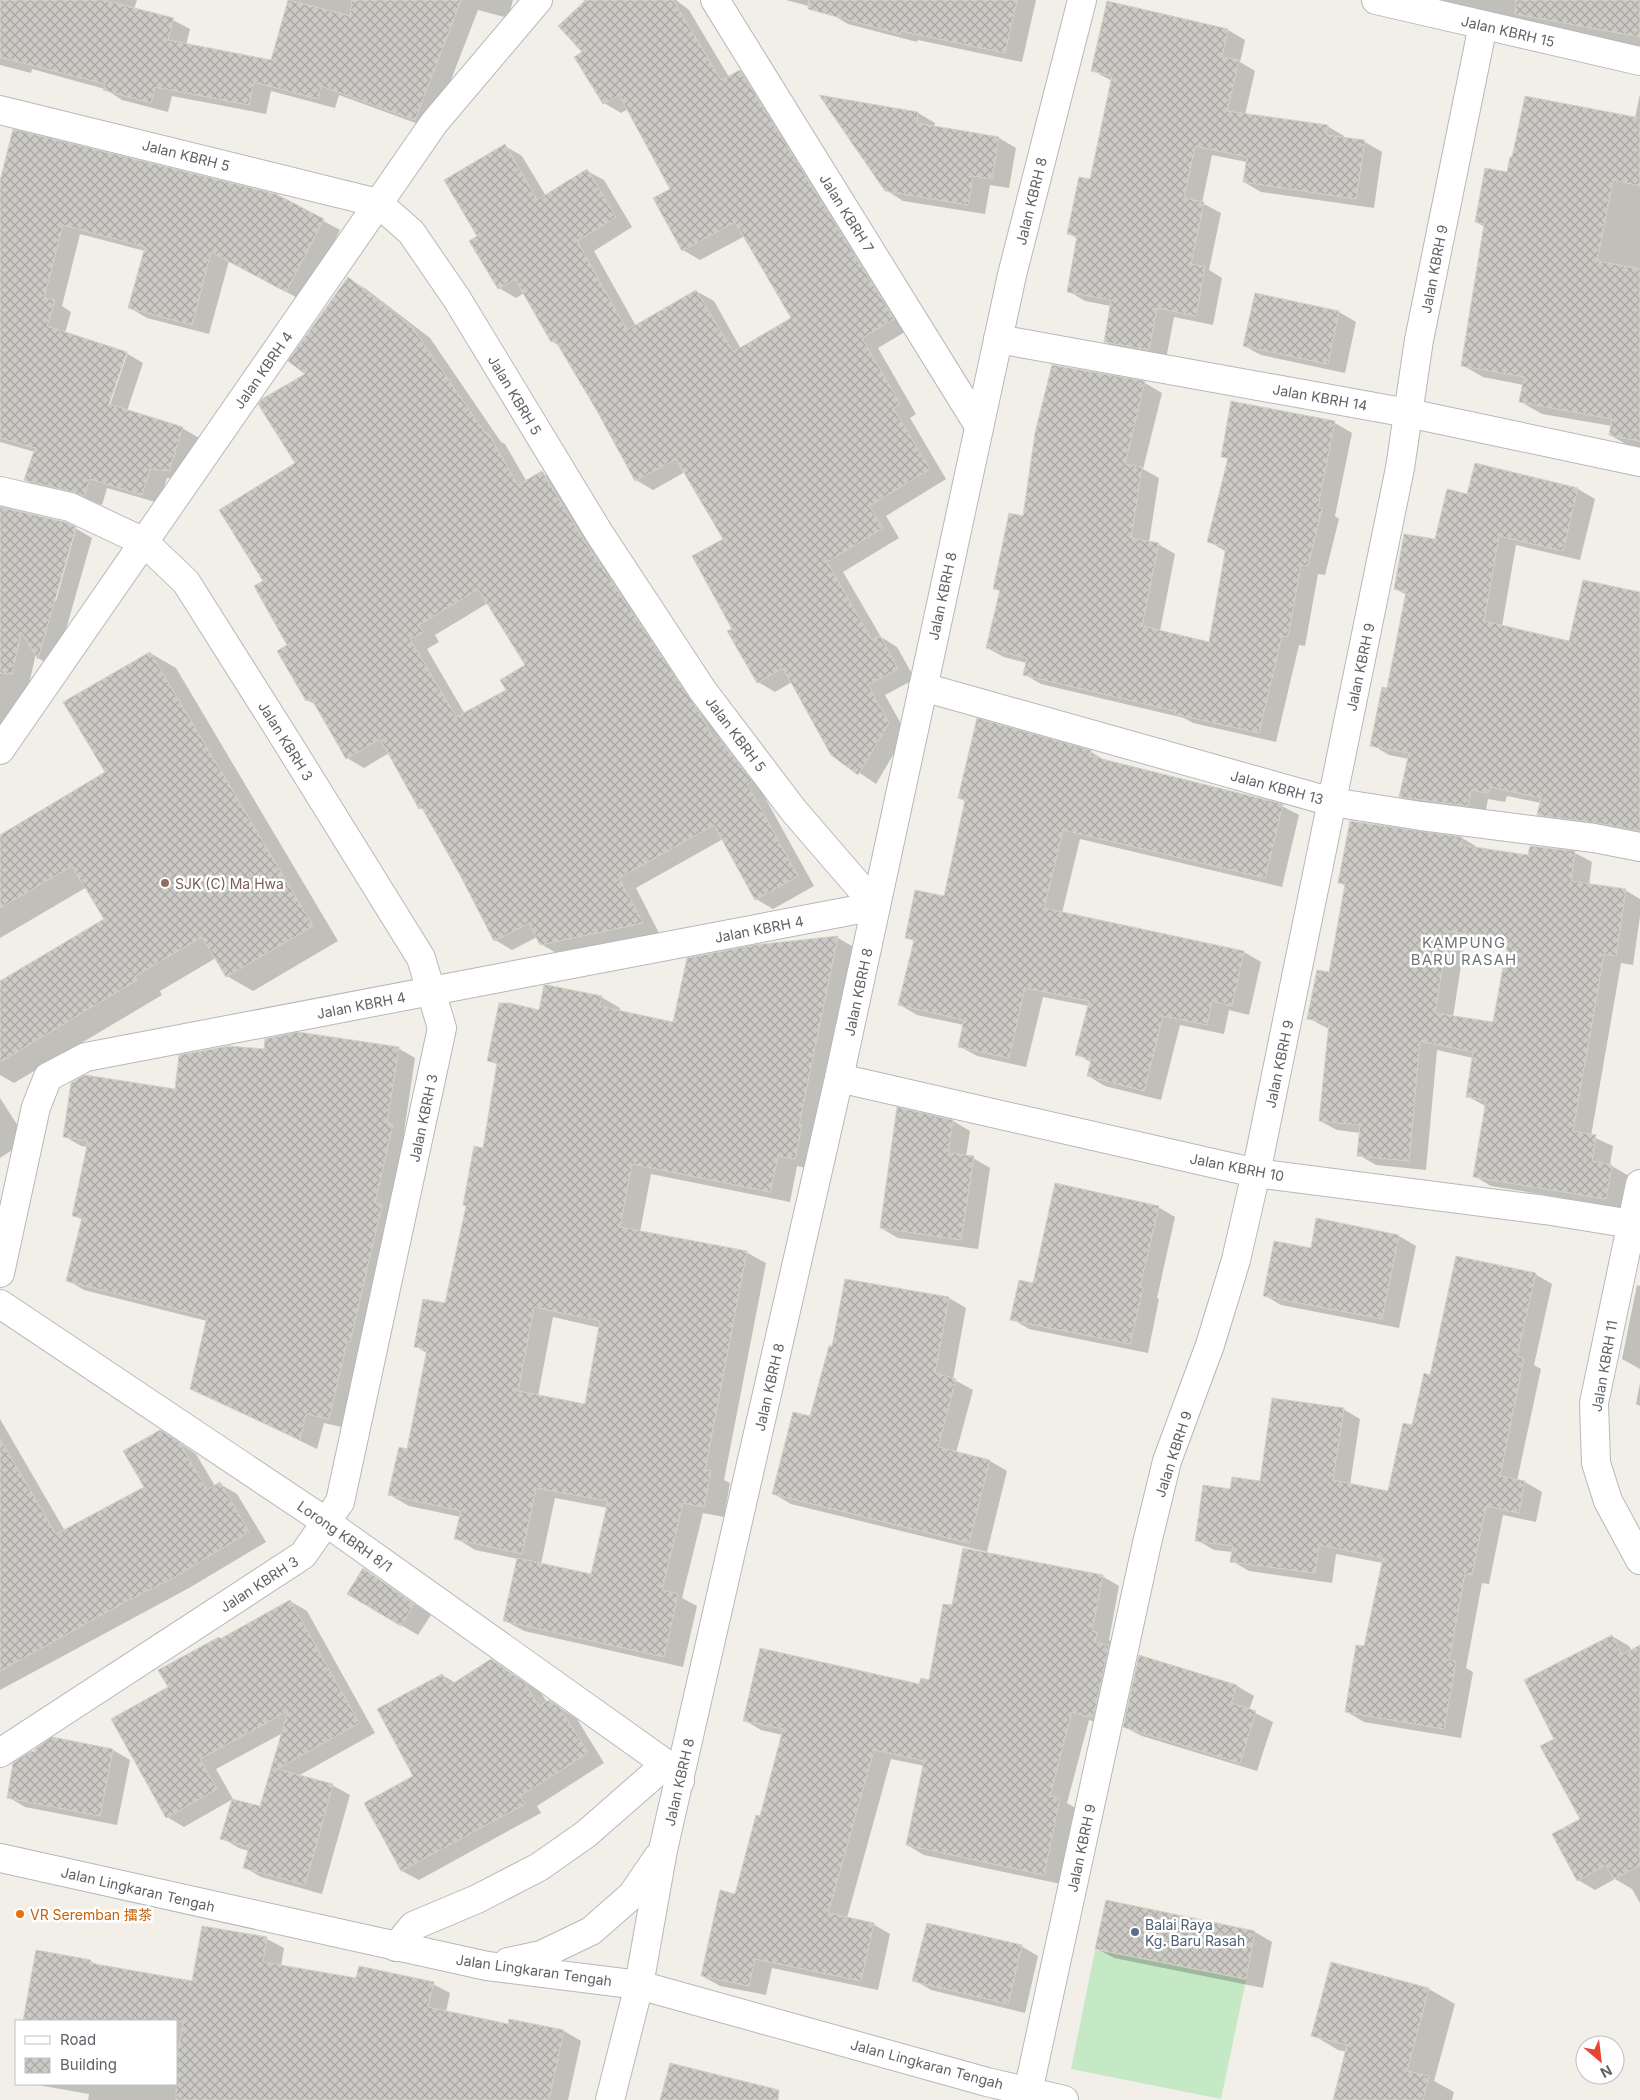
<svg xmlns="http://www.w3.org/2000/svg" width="1640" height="2100" font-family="Inter,'Noto Sans SC',sans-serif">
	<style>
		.pitch { fill: #c5e8c5 }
		.shadow { fill: #0003; fill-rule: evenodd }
		.building { fill: url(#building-cross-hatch); stroke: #d6d1c6; fill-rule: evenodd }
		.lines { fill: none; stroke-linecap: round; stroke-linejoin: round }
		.minor-casing { stroke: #b5b8bc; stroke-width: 30 }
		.minor { stroke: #fff; stroke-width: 28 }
		.education-dot { fill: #8d6e63; stroke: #fff; stroke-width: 2 }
		.food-dot { fill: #e8710a; stroke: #fff; stroke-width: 2 }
		.service-dot { fill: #5c6f8a; stroke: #fff; stroke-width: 2 }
		.labels { text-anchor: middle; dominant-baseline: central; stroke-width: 5; stroke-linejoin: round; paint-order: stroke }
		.street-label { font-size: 14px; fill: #5f6368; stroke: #fff }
		.education-label { font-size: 14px; fill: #785e54; stroke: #fff; text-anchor: start }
		.food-label { font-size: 14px; fill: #c56008; stroke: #fff; text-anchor: start }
		.service-label { font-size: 14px; fill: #4e5e75; stroke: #fff; text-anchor: start }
		.neighbourhood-label { font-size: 15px; letter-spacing: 1px; fill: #70757a; stroke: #fff }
	</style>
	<defs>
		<pattern id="building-cross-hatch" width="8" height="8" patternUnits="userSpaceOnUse" patternTransform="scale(1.25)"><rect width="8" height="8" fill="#cccac5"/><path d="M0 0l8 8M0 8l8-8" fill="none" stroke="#a9a8a4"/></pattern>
	</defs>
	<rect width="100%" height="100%" fill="#f1efe8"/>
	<polygon class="pitch" points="1095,1950 1246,1980 1221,2099 1071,2069"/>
	<g class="shadow">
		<polygon points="0,0 137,0 134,9 173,20 190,29 186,45 272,62 289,0 513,0 508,18 478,10 432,129 339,95 335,108 271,91 266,114 172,96 168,112 122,100 105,89 32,69 31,73 0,65"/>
		<polygon points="583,0 676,0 689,10 729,77 740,71 757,81 910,329 878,348 916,414 910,418 946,479 886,516 899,538 843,572 881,637 897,647 915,679 885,695 906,733 876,784 832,754 792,682 775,692 758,682 734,629 724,540 685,472 653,490 636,480 598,411 559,346 552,341 524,293 516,298 499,288 479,237 505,146 522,156 546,196 587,171 604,180 632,227 594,251 636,326 696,291 714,301 741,349 793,319 745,236 700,260 683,250 655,199 672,189 628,109 621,113 604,103 584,53 586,2"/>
		<polygon points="786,0 1036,0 1022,62 918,40 917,42 848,24 831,14 831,12"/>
		<polygon points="1407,0 1640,0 1640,46 1509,23"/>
		<polygon points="1108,3 1228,30 1245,40 1240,62 1255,71 1245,115 1327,126 1344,136 1344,139 1365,142 1382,152 1374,208 1261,192 1244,182 1247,162 1212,155 1202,203 1221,213 1209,270 1222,278 1213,325 1174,317 1166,359 1122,351 1105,342 1111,306 1085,301 1068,291 1078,239 1069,234 1091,181 1112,81 1092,70"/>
		<polygon points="1640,94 1640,449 1631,447 1610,435 1612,426 1542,414 1521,402 1524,385 1483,377 1462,365 1485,227 1476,222 1508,174 1635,118"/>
		<polygon points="918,113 935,123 934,128 999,138 1016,148 1009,188 990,185 985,214 903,201 886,190"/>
		<path d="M0,186L276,195L340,230L303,301L229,261L209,334L147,318L130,308L145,251L80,234L62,306L71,312L65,333L126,353L143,363L127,411L182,428L199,438L186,480L167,478L159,503L107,488L102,505L92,501L42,490L25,480L35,452L0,442ZM124,355H127L108,411L106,410Z"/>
		<path d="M349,279L366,289L430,338L501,442L505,444L527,482L542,473L559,483L768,791L763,794L814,886L773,909L756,899L723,839L636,888L659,933L558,954L541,944L537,937L512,950L495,940L461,874L425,811L420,808L389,753L364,768L347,758L316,705L307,700L289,645L264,582L296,463L307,374ZM488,603L527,666L508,690L465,714L427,649L439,642L435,635Z"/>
		<polygon points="1339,312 1356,322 1345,373 1261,355 1244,346"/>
		<polygon points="1053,366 1145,383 1162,393 1143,469 1159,478 1149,542 1158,544 1175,554 1160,631 1210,643 1225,551 1208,541 1229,460 1222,456 1232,403 1335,423 1352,433 1335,516 1339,519 1325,575 1318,574 1305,646 1299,645 1276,742 1193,723 1184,718 1041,684 1024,674 1027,663 1004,657 987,648 1000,592 994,588 1025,518"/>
		<polygon points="1476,464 1578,489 1595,499 1580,560 1516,545 1502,626 1570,642 1640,593 1640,837 1555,824 1538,814 1541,803 1507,796 1505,802 1488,799 1485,815 1418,806 1401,796 1409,759 1389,755 1372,745 1388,689 1407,595 1395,589 1436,541 1468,495"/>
		<path d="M0,508L75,528L92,538L55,668L38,658L36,653L19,729L0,748ZM74,529H76L56,601L53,600Z"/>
		<polygon points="150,653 176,668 338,941 253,991 227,976 216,958 160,991 162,995 14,1083 0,1075 0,982 106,919 87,887 0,938 0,836 106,773"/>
		<polygon points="1091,752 1108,762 1282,806 1299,815 1282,887 1080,839 1062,913 1244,952 1261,962 1249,1015 1229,1010 1224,1034 1180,1025 1161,1100 1105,1086 1088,1076 1092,1063 1077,1054 1089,1006 1043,997 1026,1067 977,1056 959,1046 964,1025 917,1015 900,1005 915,942 907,937 945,898 966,802 959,798"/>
		<path d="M1462,838L1479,848L1529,856L1531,847L1575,853L1592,862L1589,885L1625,890L1640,899V916L1633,965L1621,963L1591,1136L1613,1146L1610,1165L1629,1176L1623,1208L1491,1186L1474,1176L1487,1107L1467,1096L1473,1058L1437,1050L1426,1170L1376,1165L1359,1155L1361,1133L1337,1130L1320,1121L1329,1029L1308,1018L1330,973L1346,886L1340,883ZM1465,940L1509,946L1494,1024L1453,1017Z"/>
		<path d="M838,938L857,949L814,1170L797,1166L790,1202L651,1174L640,1232L746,1252L766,1263L724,1480L730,1483L724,1517L703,1513L682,1598L697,1606L683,1667L524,1631L504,1620L518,1559L475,1550L456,1538L461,1517L409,1506L390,1495L408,1450L427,1353L415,1346L446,1305L484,1149L498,1065L488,1060L540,1011L601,997L620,1008V1012L674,1024ZM553,1317L601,1328L586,1405L538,1396ZM555,1498L608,1508L592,1576L541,1564Z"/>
		<polygon points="398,1048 415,1058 404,1132 410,1135 346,1428 324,1423 317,1449 191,1388 207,1321 84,1290 67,1280 83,1221 74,1215 88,1147 81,1146 64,1136 176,1090 265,1051"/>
		<polygon points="0,1098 27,1140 0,1158"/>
		<polygon points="898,1109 953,1121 970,1131 966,1157 973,1158 990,1168 978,1249 898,1238 881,1228"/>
		<polygon points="1158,1207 1175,1217 1157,1298 1159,1299 1148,1353 1029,1329 1012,1319 1033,1285"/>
		<polygon points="1317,1220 1399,1236 1416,1246 1399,1328 1281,1305 1264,1295 1312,1250"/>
		<polygon points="1535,1274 1552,1284 1534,1365 1541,1369 1517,1481 1525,1482 1542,1492 1536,1522 1503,1515 1489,1584 1482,1583 1466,1668 1473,1672 1461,1738 1364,1722 1347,1712 1365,1647 1383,1563 1336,1554 1332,1583 1249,1571 1232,1561 1233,1552 1214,1550 1197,1540 1231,1490 1261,1482 1343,1409 1360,1419 1350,1485 1389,1492 1431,1376"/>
		<polygon points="1637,1285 1640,1286 1640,1369 1622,1359"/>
		<polygon points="949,1298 966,1308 953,1379 973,1390 956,1453 990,1461 1007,1471 987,1552 791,1504 774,1494 811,1417"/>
		<polygon points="1640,1383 1640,1406 1636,1404"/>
		<polygon points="0,1419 65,1531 146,1488 177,1441 196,1454 215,1486 220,1484 237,1494 266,1542 189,1588 0,1690"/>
		<polygon points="364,1569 431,1615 418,1635 401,1625"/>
		<polygon points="1102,1576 1119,1586 1109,1640 1113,1643 1110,1727 1089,1720 1067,1803 1077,1809 1061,1884 924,1855 907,1845 925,1766 891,1759 847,1918 873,1924 890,1934 878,1990 772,1968 766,1995 720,1986 702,1976 736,1895 761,1818 783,1735 761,1730 744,1720 920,1686 930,1682 953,1607"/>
		<path d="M290,1601L307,1611L375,1733L298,1776L332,1785L350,1795L322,1894L261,1877L244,1867L249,1851L239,1848L222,1838L233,1799L184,1827L167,1817L170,1688L221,1640ZM283,1733L261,1808L234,1801L216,1769Z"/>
		<polygon points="1612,1636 1629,1646 1632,1651 1640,1652 1640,1903 1632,1889 1615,1879 1595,1890 1578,1880 1582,1820 1556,1739"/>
		<polygon points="491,1660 541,1693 547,1702 549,1701 577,1719 604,1763 537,1806 541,1813 419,1880 402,1871 415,1777 442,1675 456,1683"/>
		<polygon points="1237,1686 1254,1696 1249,1710 1273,1722 1257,1771 1142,1736 1124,1727"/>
		<polygon points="113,1750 130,1760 117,1825 25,1807 8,1797"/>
		<polygon points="1107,1902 1255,1932 1272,1942 1263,1988 1114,1958 1097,1949"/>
		<polygon points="267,1939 284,1948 281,1966 357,1980 433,1984 450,1993 446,2012 509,2025 564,2031 581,2041 568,2100 88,2100 89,2094 32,2084 176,2084 176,2021 25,2021 37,1952 90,1961 98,1965 193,1983"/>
		<polygon points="1021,1946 1038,1956 1025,2013 931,1990 914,1980"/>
		<polygon points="1332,1964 1429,1989 1455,2004 1434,2081 1454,2092 1452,2100 1334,2100 1347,2052 1338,2050 1313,2035"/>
	</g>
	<g class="building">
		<polygon points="0,0 103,0 174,18 168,40 271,60 288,0 350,16 352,0 461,0 415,120 321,86 318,99 254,82 249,105 155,87 151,103 103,90 105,84 0,57"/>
		<polygon points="586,0 673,0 721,80 740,70 894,319 862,338 900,404 893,408 930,469 869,506 883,528 827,562 872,640 880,636 898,669 868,685 889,723 858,775 831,755 783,668 757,683 727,631 732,629 692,556 723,539 676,459 635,481 597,411 555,340 551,342 515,279 498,289 469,241 477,236 444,180 505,144 537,200 587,169 616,217 577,241 627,330 696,290 733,352 791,318 735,222 682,251 653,198 670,189 619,95 603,104 574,57 582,52 558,26"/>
		<polygon points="809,0 1017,0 1005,53 901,31 900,34 808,9"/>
		<polygon points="1516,0 1640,0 1640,37 1515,14"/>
		<polygon points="1107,1 1228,29 1222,57 1239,60 1227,111 1328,125 1326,135 1365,140 1356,199 1243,182 1247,157 1195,146 1184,198 1204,202 1191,264 1205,267 1196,316 1157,308 1149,350 1104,342 1111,300 1067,292 1077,236 1067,234 1079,177 1090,179 1112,76 1091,71"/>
		<polygon points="819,95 918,112 917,123 999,137 992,179 973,176 968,205 885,191"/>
		<polygon points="1525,96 1640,118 1640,186 1613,180 1597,261 1640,269 1640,441 1609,435 1612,419 1519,402 1524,377 1461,366 1484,224 1475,222 1485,168 1507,172 1510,157 1512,157"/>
		<polygon points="13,129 276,194 324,219 286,292 211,252 192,325 128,308 145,247 63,225 44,298 55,300 47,326 127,352 109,404 183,427 169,471 150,469 142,495 90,479 84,497 73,492 24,480 35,448 0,438 0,181"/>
		<path d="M348,277L412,327L486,434L488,433L518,485L542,471L581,536L699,712L714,739L718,737L752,781L747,784L798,876L755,900L714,825L619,878L643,923L540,945L529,923L494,941L460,875L422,808L419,809L380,739L346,759L311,698L306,701L277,651L287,645L254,586L263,581L219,510L295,463L258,404L262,399L305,374L288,361ZM478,589L525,665L500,680L506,690L456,717L410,639L423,632L419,625Z"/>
		<polygon points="1255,293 1339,311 1328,364 1243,346"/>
		<polygon points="1052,365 1145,381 1125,464 1142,467 1131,538 1159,543 1142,626 1209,642 1226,547 1207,542 1228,458 1221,457 1231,401 1335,421 1318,507 1322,508 1308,566 1301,565 1288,637 1282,636 1259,733 1174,714 1175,711 1023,675 1027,658 986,648 1000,590 993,589 1009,513 1023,516 1035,433"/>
		<polygon points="1475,463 1578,488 1563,551 1499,536 1484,621 1569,641 1583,580 1640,592 1640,831 1597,823 1537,815 1541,798 1490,787 1488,793 1471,790 1468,806 1399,797 1409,753 1370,746 1382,687 1387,688 1406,592 1394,589 1404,534 1435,539 1447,489 1467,494"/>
		<polygon points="0,507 65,522 76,527 38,659 21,632 12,674 0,673"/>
		<polygon points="150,652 313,926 226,977 202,937 135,976 137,980 0,1062 0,981 104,919 72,866 0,908 0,835 105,772 63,702"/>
		<polygon points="977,718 1091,750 1090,756 1283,804 1265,878 1063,830 1044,908 1244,951 1232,1006 1212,1001 1207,1025 1163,1016 1144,1091 1087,1076 1091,1059 1075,1055 1089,1001 1025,988 1009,1058 958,1047 964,1020 898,1005 914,940 905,938 915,890 944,896 965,800 958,798"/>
		<path d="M1350,821L1462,837L1461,845L1528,855L1530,846L1575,851L1571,881L1626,889L1616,956L1604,954L1573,1131L1596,1135L1592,1161L1612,1165L1606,1199L1473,1177L1486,1100L1466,1097L1473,1052L1420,1041L1409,1161L1357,1156L1360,1125L1319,1121L1329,1023L1307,1019L1317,970L1329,972L1345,884L1338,883ZM1448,931L1508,940L1493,1022L1435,1013Z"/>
		<path d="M838,936L799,1125H802L795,1159L778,1156L770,1192L632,1164L620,1227L747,1251L705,1470L711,1471L704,1507L683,1503L662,1590L678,1594L664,1657L503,1621L517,1558L591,1574L608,1501L536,1488L522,1554L454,1539L461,1511L388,1495L399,1447L407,1449L427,1349L414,1347L423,1299L445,1303L466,1206L463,1205L474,1146L483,1148L497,1063L487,1061L499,1003H510L539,1010L544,985H547L602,996L599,1006L673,1022L687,958L754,945ZM534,1307L600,1321L585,1404L518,1391Z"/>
		<polygon points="298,1032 399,1047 387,1123 393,1124 375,1203 382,1205 350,1342 347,1342 329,1419 306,1414 300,1440 190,1389 207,1317 66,1281 82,1218 72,1216 88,1141 63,1137 71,1083 85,1075 175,1089 179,1055 229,1046 264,1049 265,1039"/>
		<polygon points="897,1107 953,1120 948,1153 974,1156 961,1240 880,1228"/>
		<polygon points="1055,1183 1159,1206 1140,1287 1143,1288 1130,1344 1010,1320 1019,1280 1033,1283"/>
		<polygon points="1316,1218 1399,1235 1382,1319 1263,1296 1274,1241 1311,1248"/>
		<polygon points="1456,1256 1536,1273 1517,1356 1524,1358 1500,1476 1525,1481 1519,1513 1486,1506 1472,1575 1465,1574 1449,1660 1456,1661 1444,1729 1345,1712 1356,1645 1364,1646 1383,1558 1319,1545 1315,1573 1230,1562 1233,1546 1195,1541 1203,1485 1230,1489 1232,1477 1260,1481 1272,1398 1344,1408 1333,1480 1388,1491 1403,1423 1412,1425 1424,1373 1430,1375"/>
		<polygon points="845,1279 949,1297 935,1373 956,1379 938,1447 990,1460 969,1543 772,1494 793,1412 810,1416 829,1346 832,1346"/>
		<polygon points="160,1430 179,1442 207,1490 220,1482 249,1532 171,1579 125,1602 0,1671 0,1439 56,1534 144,1487 123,1451"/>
		<polygon points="963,1548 1103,1575 1092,1631 1097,1632 1095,1642 1109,1646 1093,1718 1072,1712 1050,1796 1060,1798 1044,1875 906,1845 924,1761 874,1750 828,1913 874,1923 861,1981 755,1959 749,1986 701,1976 720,1890 735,1894 756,1815 760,1816 783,1729 743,1721 760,1648 919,1684 921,1678 929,1680 943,1604 952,1605"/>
		<polygon points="363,1568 414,1604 401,1626 347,1594"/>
		<polygon points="290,1600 359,1723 277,1769 333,1784 305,1885 243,1868 249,1847 220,1839 232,1799 260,1806 288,1711 200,1759 217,1789 166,1818 111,1719 168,1687 158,1670 219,1637 220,1639"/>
		<polygon points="1612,1635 1622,1655 1640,1645 1640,1865 1614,1879 1606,1865 1577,1881 1552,1834 1580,1819 1540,1746 1554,1739 1524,1680"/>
		<polygon points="1139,1655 1237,1685 1231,1703 1256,1711 1240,1763 1123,1727"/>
		<polygon points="491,1659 524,1682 539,1706 549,1700 560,1708 588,1753 520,1796 525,1804 401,1871 364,1803 413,1776 377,1709 442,1674 449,1686"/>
		<polygon points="52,1737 113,1749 100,1816 7,1798 13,1763 31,1751 35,1752 35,1749"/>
		<polygon points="1106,1900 1255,1931 1246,1979 1095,1949"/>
		<polygon points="927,1923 1022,1945 1008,2004 912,1981"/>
		<polygon points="202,1926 267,1937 263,1962 356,1978 359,1966 434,1982 428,2007 508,2024 509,2019 564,2030 549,2100 176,2100 176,2059 184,2021 23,2021 36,1950 91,1960 90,1963 192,1981"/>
		<polygon points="1331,1962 1429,1988 1407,2071 1429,2076 1423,2100 1333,2100 1347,2045 1311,2036"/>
		<polygon points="670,2063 779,2090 778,2100 660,2100"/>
	</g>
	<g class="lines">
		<defs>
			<g id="minor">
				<polyline points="715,0 979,426"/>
				<polyline points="1376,0 1640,61"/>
				<polyline points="0,110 378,203 411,232 457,299 599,533 703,691 794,811 876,906 86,1057 48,1077 36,1107 0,1273"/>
				<polyline points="998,339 1408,413 1640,462"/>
				<polyline points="0,491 70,507 144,542 186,582 287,742 421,958 442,1028 340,1502 303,1555 0,1753"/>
				<polyline points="923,687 1332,802 1421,816 1594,838 1640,847"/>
				<polyline points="0,750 434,123 538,0"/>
				<polyline points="839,1078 1256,1173 1545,1210 1632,1224 1640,1227"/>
				<polyline points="1640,1184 1594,1403 1596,1463 1608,1501 1640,1560"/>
				<polyline points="0,1304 326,1522 666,1764 680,1781"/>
				<polyline points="0,1858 487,1966 639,1985 987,2082 1064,2100"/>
				<polyline points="396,1947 413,1926 477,1899 539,1867 586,1834 666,1764"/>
				<polyline points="508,1962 541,1955 591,1931 632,1895 658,1857"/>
				<polyline points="1028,2092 1147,1543 1167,1461 1210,1345 1236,1260 1256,1173 1400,468 1419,340 1483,25"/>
				<polyline points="610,2100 639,1985 663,1850 839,1078 1012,275 1082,0"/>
			</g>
		</defs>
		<use href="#minor" class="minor-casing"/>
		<use href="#minor" class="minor"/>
	</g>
	<circle class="education-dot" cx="165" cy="883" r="5"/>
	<circle class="food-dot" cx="20" cy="1914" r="5"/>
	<circle class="service-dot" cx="1135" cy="1932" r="5"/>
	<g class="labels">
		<g class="street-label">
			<text transform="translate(1508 31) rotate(13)">Jalan KBRH 15</text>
			<text transform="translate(186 155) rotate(14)">Jalan KBRH 5</text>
			<text transform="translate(1031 201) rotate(-76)">Jalan KBRH 8</text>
			<text transform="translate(847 213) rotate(58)">Jalan KBRH 7</text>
			<text transform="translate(1434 269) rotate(-79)">Jalan KBRH 9</text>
			<text transform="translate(263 370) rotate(-55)">Jalan KBRH 4</text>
			<text transform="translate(515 395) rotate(59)">Jalan KBRH 5</text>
			<text transform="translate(1320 397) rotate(10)">Jalan KBRH 14</text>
			<text transform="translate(942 596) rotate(-78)">Jalan KBRH 8</text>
			<text transform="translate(1360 667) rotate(-78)">Jalan KBRH 9</text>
			<text transform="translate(736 734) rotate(53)">Jalan KBRH 5</text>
			<text transform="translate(286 741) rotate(58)">Jalan KBRH 3</text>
			<text transform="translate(1277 787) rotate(15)">Jalan KBRH 13</text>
			<text transform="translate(759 929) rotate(-11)">Jalan KBRH 4</text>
			<text transform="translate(858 992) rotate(-78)">Jalan KBRH 8</text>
			<text transform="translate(361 1005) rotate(-11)">Jalan KBRH 4</text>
			<text transform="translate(1279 1064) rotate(-78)">Jalan KBRH 9</text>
			<text transform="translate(423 1118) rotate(-78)">Jalan KBRH 3</text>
			<text transform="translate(1237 1167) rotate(11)">Jalan KBRH 10</text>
			<text transform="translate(1604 1366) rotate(-80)">Jalan KBRH 11</text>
			<text transform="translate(769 1387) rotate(-77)">Jalan KBRH 8</text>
			<text transform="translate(1173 1454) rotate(-72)">Jalan KBRH 9</text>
			<text transform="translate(345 1536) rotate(35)">Lorong KBRH 8/1</text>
			<text transform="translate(259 1584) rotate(-33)">Jalan KBRH 3</text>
			<text transform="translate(679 1782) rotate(-77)">Jalan KBRH 8</text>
			<text transform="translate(1081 1848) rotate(-78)">Jalan KBRH 9</text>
			<text transform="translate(138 1889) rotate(13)">Jalan Lingkaran Tengah</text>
			<text transform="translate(534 1970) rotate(8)">Jalan Lingkaran Tengah</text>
			<text transform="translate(927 2064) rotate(15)">Jalan Lingkaran Tengah</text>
		</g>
		<g class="education-label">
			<text x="175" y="883">SJK (C) Ma Hwa</text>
		</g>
		<g class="food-label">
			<text x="30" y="1914">VR Seremban 擂茶</text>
		</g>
		<g class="service-label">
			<text x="1145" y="1924">Balai Raya<tspan x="1145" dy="16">Kg. Baru Rasah</tspan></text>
		</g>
		<g class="neighbourhood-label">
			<text x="1464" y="942">KAMPUNG<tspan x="1464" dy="17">BARU RASAH</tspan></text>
		</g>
	</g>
	<rect x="15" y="2020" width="162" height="65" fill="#ffffff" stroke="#bfc1c3"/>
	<rect x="25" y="2036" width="25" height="8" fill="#ffffff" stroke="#bfc1c3"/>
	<text x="60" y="2045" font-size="15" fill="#5f6368">Road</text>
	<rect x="25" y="2058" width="25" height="15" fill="url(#building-cross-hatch)" stroke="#bfc1c3"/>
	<text x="60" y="2070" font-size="15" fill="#5f6368">Building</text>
	<g transform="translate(1600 2060) rotate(152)"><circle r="24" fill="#ffffff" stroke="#bfc1c3"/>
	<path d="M0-4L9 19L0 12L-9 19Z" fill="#ea4335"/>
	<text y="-8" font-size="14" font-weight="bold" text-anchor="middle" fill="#5f6368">N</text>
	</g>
</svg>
